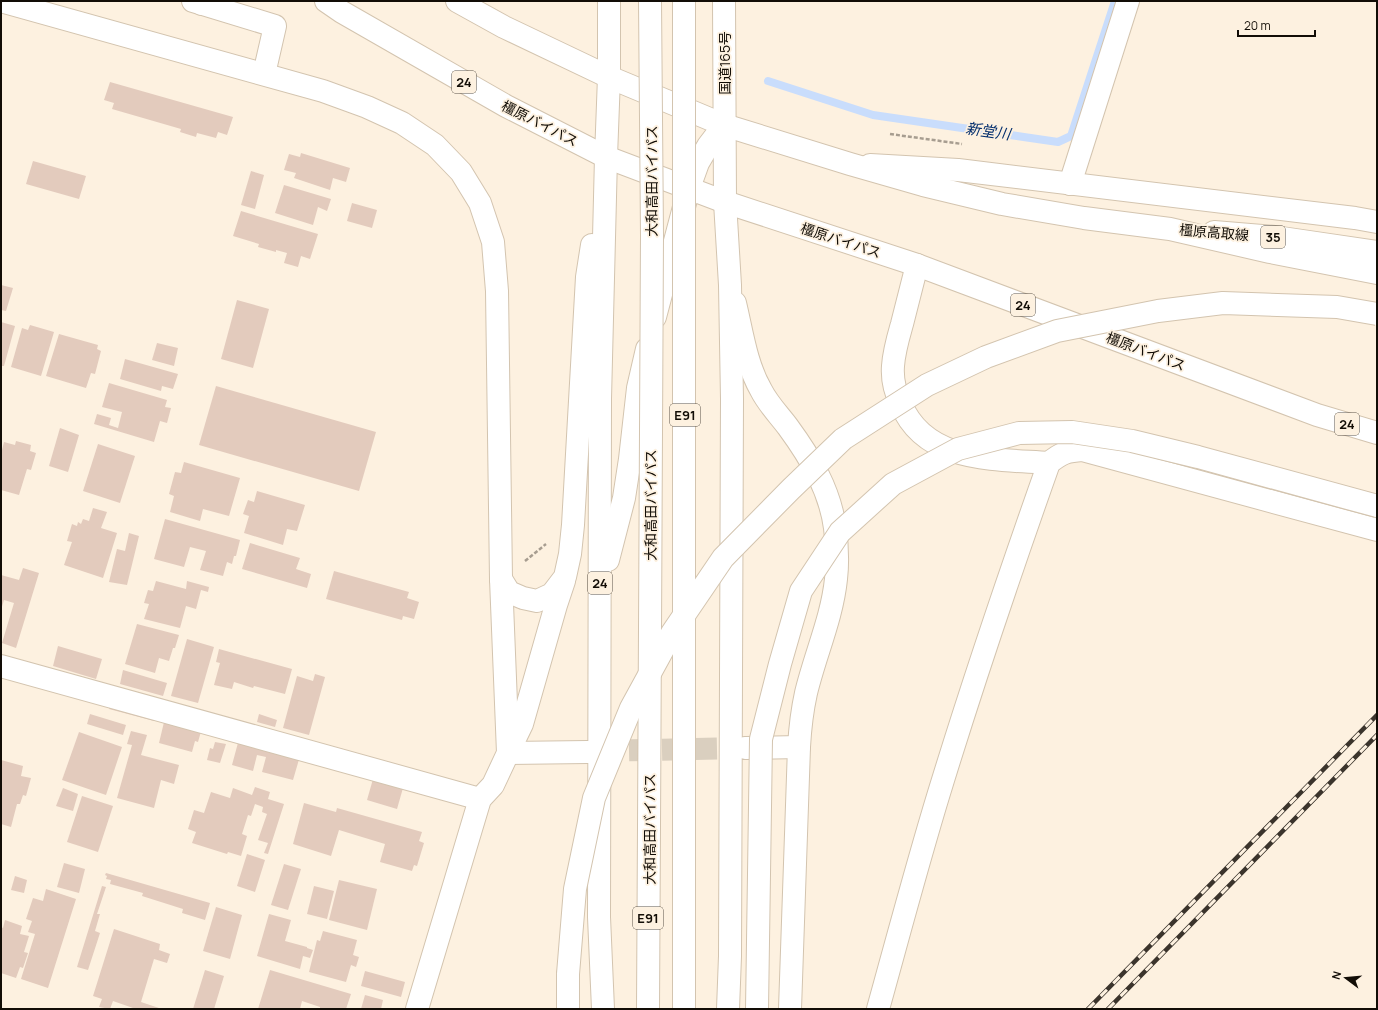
<svg xmlns="http://www.w3.org/2000/svg" width="1378" height="1010" font-family="Manrope,'Noto Sans JP',sans-serif">
	<style>
		.lines { fill: none; stroke-linecap: round; stroke-linejoin: round }
		.stream { stroke: #c9ddfc; stroke-width: 8 }
		.building { fill: #e3cbbd }
		.street-tunnel { stroke: #dacfbf; stroke-width: 22; stroke-dasharray: 22 11; stroke-linecap: butt }
		.street-casing { stroke: #d3c4af; stroke-width: 24 }
		.secondary-casing { stroke: #d3c4af; stroke-width: 24 }
		.primary-casing { stroke: #d3c4af; stroke-width: 24 }
		.highway-casing { stroke: #d3c4af; stroke-width: 24 }
		.path { stroke: #a79d90; stroke-width: 2.5; stroke-dasharray: 4 2; stroke-linecap: butt }
		.street { stroke: #fff; stroke-width: 22 }
		.secondary { stroke: #fff; stroke-width: 22 }
		.primary { stroke: #fff; stroke-width: 22 }
		.highway { stroke: #fff; stroke-width: 22 }
		.rail-casing { stroke: #3b342c; stroke-width: 4.5 }
		.rail { stroke: #fdf1e0; stroke-width: 3; stroke-dasharray: 9; stroke-linecap: butt }
		.highway-bridge-casing { stroke: #d3c4af; stroke-width: 24; stroke-linecap: butt }
		.highway-bridge { stroke: #fff; stroke-width: 22 }
		.labels { text-anchor: middle; dominant-baseline: central; stroke-width: 3.5; stroke-linejoin: round; paint-order: stroke }
		.shield { fill: #fdf1e0; stroke: #585147; stroke-width: 1 }
		.shield-label { font-size: 13px; font-weight: bold; fill: #120d06 }
		.street-label { font-size: 14px; fill: #120d06; stroke: #fdf1e0 }
		.water-label { font-size: 15px; font-style: italic; fill: #032e6d; stroke: #fdf1e0 }
	</style>
	<rect width="100%" height="100%" fill="#fdf1e0"/>
	<g class="lines">
		<polyline class="stream" points="768,81 873,115 1058,142 1071,136 1115,1"/>
	</g>
	<g class="building">
		<polygon points="110,82 233,117 227,135 218,132 216,138 197,133 196,137 180,132 181,129 112,109 114,103 104,100"/>
		<polygon points="301,153 350,168 346,182 333,178 330,190 294,178 296,173 284,170 289,154 300,157"/>
		<polygon points="33,161 86,176 79,199 26,184"/>
		<polygon points="251,171 264,175 255,209 241,205"/>
		<polygon points="284,185 331,199 327,211 318,207 313,225 275,213"/>
		<polygon points="352,203 377,210 372,228 347,221"/>
		<polygon points="241,211 318,234 310,259 301,256 298,267 284,263 287,253 276,250 276,252 258,247 259,244 233,236"/>
		<polygon points="1,285 13,288 6,311 1,310"/>
		<polygon points="237,300 269,309 253,368 221,359"/>
		<polygon points="1,322 15,326 4,366 1,366"/>
		<polygon points="30,325 54,332 41,376 11,367 22,328 28,330"/>
		<polygon points="59,334 98,345 97,349 101,351 95,374 91,373 86,388 46,376"/>
		<polygon points="157,343 178,348 174,366 152,360"/>
		<polygon points="125,359 178,374 173,389 162,386 161,391 120,379"/>
		<polygon points="109,383 167,400 165,407 171,408 167,423 160,421 154,442 94,424 97,414 111,418 109,425 118,428 122,412 102,407"/>
		<polygon points="216,386 376,432 359,491 199,445"/>
		<polygon points="60,428 79,435 68,472 49,466"/>
		<polygon points="16,441 31,445 30,451 36,453 31,470 27,469 19,495 1,490 1,454 4,442 15,445"/>
		<polygon points="98,444 135,456 120,503 83,491"/>
		<polygon points="184,462 240,478 229,516 203,509 200,521 170,512 174,496 169,494 175,472 181,473"/>
		<polygon points="257,491 305,505 297,531 287,529 283,545 244,533 249,516 243,514 248,500 254,502"/>
		<polygon points="93,508 107,512 101,528 117,533 103,578 64,565 72,542 67,541 72,524 77,526 78,522 81,524 83,519 89,521"/>
		<polygon points="165,519 240,540 236,556 234,556 232,564 227,562 223,576 200,570 206,551 190,547 184,567 154,559"/>
		<polygon points="129,533 139,536 127,585 109,582 117,549 125,551"/>
		<polygon points="250,543 300,558 296,569 311,574 307,588 242,569"/>
		<polygon points="23,568 39,573 16,648 2,643 14,603 4,600 1,610 1,575 19,580"/>
		<polygon points="334,571 409,592 407,598 419,602 414,619 403,616 402,620 326,599"/>
		<polygon points="156,581 186,589 187,581 209,587 208,592 201,590 196,609 186,606 180,628 144,619 149,604 144,603 148,590 153,591"/>
		<polygon points="137,624 179,635 175,648 173,648 169,661 159,658 155,673 125,664"/>
		<polygon points="187,639 214,647 198,703 171,696"/>
		<polygon points="58,646 102,659 96,679 53,666"/>
		<polygon points="219,649 292,669 285,694 254,686 253,688 234,682 232,689 214,685 220,663 216,662"/>
		<polygon points="123,670 167,683 163,696 120,684"/>
		<polygon points="315,674 325,677 309,735 283,728 297,676 313,681"/>
		<polygon points="111,702 156,714 154,721 109,709"/>
		<polygon points="90,714 126,725 123,735 87,724"/>
		<polygon points="259,714 277,720 275,727 257,722"/>
		<polygon points="165,718 202,728 198,742 195,741 192,752 159,743"/>
		<polygon points="131,731 147,735 141,755 179,765 174,784 161,780 154,808 117,798 132,745 127,744"/>
		<polygon points="79,732 122,747 106,795 62,780"/>
		<polygon points="239,739 300,756 293,780 262,772 266,757 257,755 253,771 232,765"/>
		<polygon points="215,742 226,744 220,763 207,760 210,748 213,749"/>
		<polygon points="1,760 23,766 21,776 31,778 26,796 23,795 20,804 17,804 11,827 1,824"/>
		<polygon points="373,779 403,788 397,809 367,800"/>
		<polygon points="255,787 270,792 268,799 284,804 268,854 264,853 268,843 258,840 267,814 262,812 263,807 255,804 251,816 248,815 242,834 247,836 241,856 228,852 227,854 192,843 196,832 188,829 194,810 204,813 211,792 230,798 233,788 252,795"/>
		<polygon points="63,788 78,794 73,811 56,806"/>
		<polygon points="82,796 113,806 98,852 67,842"/>
		<polygon points="304,803 336,812 337,808 422,832 419,841 424,843 417,866 414,865 412,871 380,862 385,844 339,830 331,856 293,844"/>
		<polygon points="247,854 265,860 255,892 237,886"/>
		<polygon points="64,863 85,869 79,893 57,887"/>
		<polygon points="284,864 301,869 288,910 271,905"/>
		<polygon points="106,873 210,903 205,920 182,913 183,909 142,896 143,893 110,884 111,880 106,879 107,876 105,875"/>
		<polygon points="15,876 27,880 24,893 11,890"/>
		<polygon points="339,880 377,889 367,930 329,920"/>
		<polygon points="102,886 106,887 97,914 100,914 95,931 100,933 88,970 77,967"/>
		<polygon points="314,886 334,891 327,919 307,914"/>
		<polygon points="46,889 76,899 48,988 21,979 35,934 28,932 32,921 26,919 33,898 43,901"/>
		<polygon points="216,907 242,915 230,959 203,951"/>
		<polygon points="269,914 291,920 285,941 307,947 307,948 313,950 310,958 303,956 300,969 257,956"/>
		<polygon points="5,920 22,926 20,934 29,936 24,952 28,953 23,968 20,967 16,978 1,973 1,927 3,928"/>
		<polygon points="114,929 160,944 159,950 170,954 167,963 154,959 141,1002 162,1009 133,1009 133,1008 113,1001 110,1009 99,1007 102,999 93,996"/>
		<polygon points="323,931 357,940 353,955 359,957 356,967 351,965 346,982 309,972 317,940 320,941"/>
		<polygon points="205,970 224,976 214,1009 193,1009"/>
		<polygon points="270,970 351,994 346,1009 320,1009 320,1007 302,1001 300,1009 258,1009"/>
		<polygon points="365,971 405,982 401,997 361,986"/>
		<polygon points="365,995 383,1000 381,1009 361,1009"/>
	</g>
	<g class="lines">
		<polyline class="street-tunnel" points="596,751 745,748"/>
		<defs>
			<g id="street">
				<polyline points="193,1 275,26 264,74"/>
				<polyline points="870,165 958,170 1355,218 1377,222"/>
				<polyline points="1070,184 1128,1"/>
				<path d="M917,265C912,285 907,304 902,324C898,338 894,351 893,366C892,379 895,392 901,404C925,463 995,459 1049,463"/>
				<path d="M735,303C742,332 746,364 761,390C768,404 779,415 788,427C810,457 830,490 835,528C837,544 838,562 836,579C832,618 815,655 806,693C802,711 800,729 799,747L790,1009"/>
				<polyline points="1,666 480,799"/>
				<polyline points="745,748 799,747"/>
				<polyline points="508,753 588,752"/>
				<polyline points="417,1009 480,799 493,785 508,753 501,579"/>
				<path d="M878,1009C898,937 917,865 939,793C973,682 1010,573 1049,463C1061,453 1067,451 1082,450L1377,530"/>
			</g>
			<polyline id="secondary" points="1,1 323,91 367,107 402,123 435,145 461,172 480,203 493,242 497,291 501,579"/>
			<polyline id="primary" points="1214,232 1275,237 1377,252"/>
			<g id="highway">
				<polyline points="326,1 342,12 506,106 606,157 725,202 917,265 1317,415 1377,433"/>
				<polyline points="457,1 504,27 609,77 724,125 850,164 923,185 1002,204 1084,218 1170,229 1270,252 1377,273"/>
				<polyline points="724,1 725,202 730,285 732,399 730,956 728,1009"/>
				<polyline points="202,4 202,1"/>
				<polyline points="655,317 689,188 698,163 708,146 724,125"/>
				<polyline points="608,560 624,498 630,459 638,388 647,349"/>
				<polyline points="501,579 509,592 523,598 537,601 552,594 565,577 570,554 573,525 587,277 592,245"/>
				<polyline points="508,753 522,724 556,605 564,581"/>
				<polyline points="568,974 568,1009"/>
				<polyline points="603,1009 599,917 600,399 606,157 609,77 609,1"/>
				<polyline points="648,1009 649,827"/>
				<polyline points="684,1009 684,829"/>
			</g>
		</defs>
		<use href="#street" class="street-casing"/>
		<use href="#secondary" class="secondary-casing"/>
		<use href="#primary" class="primary-casing"/>
		<use href="#highway" class="highway-casing"/>
		<g class="path">
			<polyline points="890,134 962,144"/>
			<polyline points="525,561 546,544"/>
		</g>
		<use href="#street" class="street"/>
		<use href="#secondary" class="secondary"/>
		<use href="#primary" class="primary"/>
		<use href="#highway" class="highway"/>
		<defs>
			<g id="rail">
				<polyline points="1088,1009 1377,715"/>
				<polyline points="1108,1009 1377,735"/>
			</g>
		</defs>
		<use href="#rail" class="rail-casing"/>
		<use href="#rail" class="rail"/>
		<defs>
			<g id="highway-bridge">
				<polyline points="684,1 684,829"/>
				<polyline points="649,827 652,236 650,1"/>
				<polyline points="568,974 575,889 594,798 631,708 672,633 723,558 791,489 843,439 927,385 986,357 1057,331 1158,311 1223,303 1337,307 1377,314"/>
				<polyline points="757,1009 761,739 780,664 801,591 840,532 893,484 958,449 1019,433 1072,432 1132,441 1198,457 1377,506"/>
			</g>
		</defs>
		<use href="#highway-bridge" class="highway-bridge-casing"/>
		<use href="#highway-bridge" class="highway-bridge"/>
	</g>
	<g class="labels">
		<g class="shield">
			<rect x="452" y="71" width="24" height="22" rx="3"/>
			<rect x="1261" y="226" width="24" height="22" rx="3"/>
			<rect x="1011" y="294" width="24" height="22" rx="3"/>
			<rect x="670" y="404" width="30" height="22" rx="3"/>
			<rect x="1335" y="413" width="24" height="22" rx="3"/>
			<rect x="588" y="572" width="24" height="22" rx="3"/>
			<rect x="633" y="907" width="30" height="22" rx="3"/>
		</g>
		<g class="shield-label">
			<text x="464" y="82">24</text>
			<text x="1273" y="237">35</text>
			<text x="1023" y="305">24</text>
			<text x="685" y="415">E91</text>
			<text x="1347" y="424">24</text>
			<text x="600" y="583">24</text>
			<text x="648" y="918">E91</text>
		</g>
		<g class="street-label">
			<text transform="translate(724 63) rotate(-90)">国道165号</text>
			<text transform="translate(540 123) rotate(27)">橿原バイパス</text>
			<text transform="translate(651 181) rotate(-90)">大和高田バイパス</text>
			<text transform="translate(1214 232) rotate(5)">橿原高取線</text>
			<text transform="translate(841 240) rotate(18)">橿原バイパス</text>
			<text transform="translate(1146 351) rotate(21)">橿原バイパス</text>
			<text transform="translate(650 505) rotate(-90)">大和高田バイパス</text>
			<text transform="translate(649 829) rotate(-90)">大和高田バイパス</text>
		</g>
		<g class="water-label">
			<text transform="translate(988 131) rotate(8)">新堂川</text>
		</g>
	</g>
	<rect width="1378" height="1010" fill="none" stroke="#120d06" stroke-width="4"/>
	<g transform="translate(1346 978) rotate(286)" stroke="#fdf1e0" stroke-width="3" paint-order="stroke">
	<path d="M0-3L7 15L0 10L-7 15Z" fill="#120d06"/>
	<text y="-6" font-size="11" font-weight="bold" text-anchor="middle" fill="#120d06">N</text>
	</g>
	<path d="M1238 30v6h77v-6" fill="none" stroke="#120d06" stroke-width="2"/>
	<text x="1244" y="30" font-size="12" fill="#120d06" stroke="#fdf1e0" stroke-width="3" paint-order="stroke">20 m</text>
</svg>
